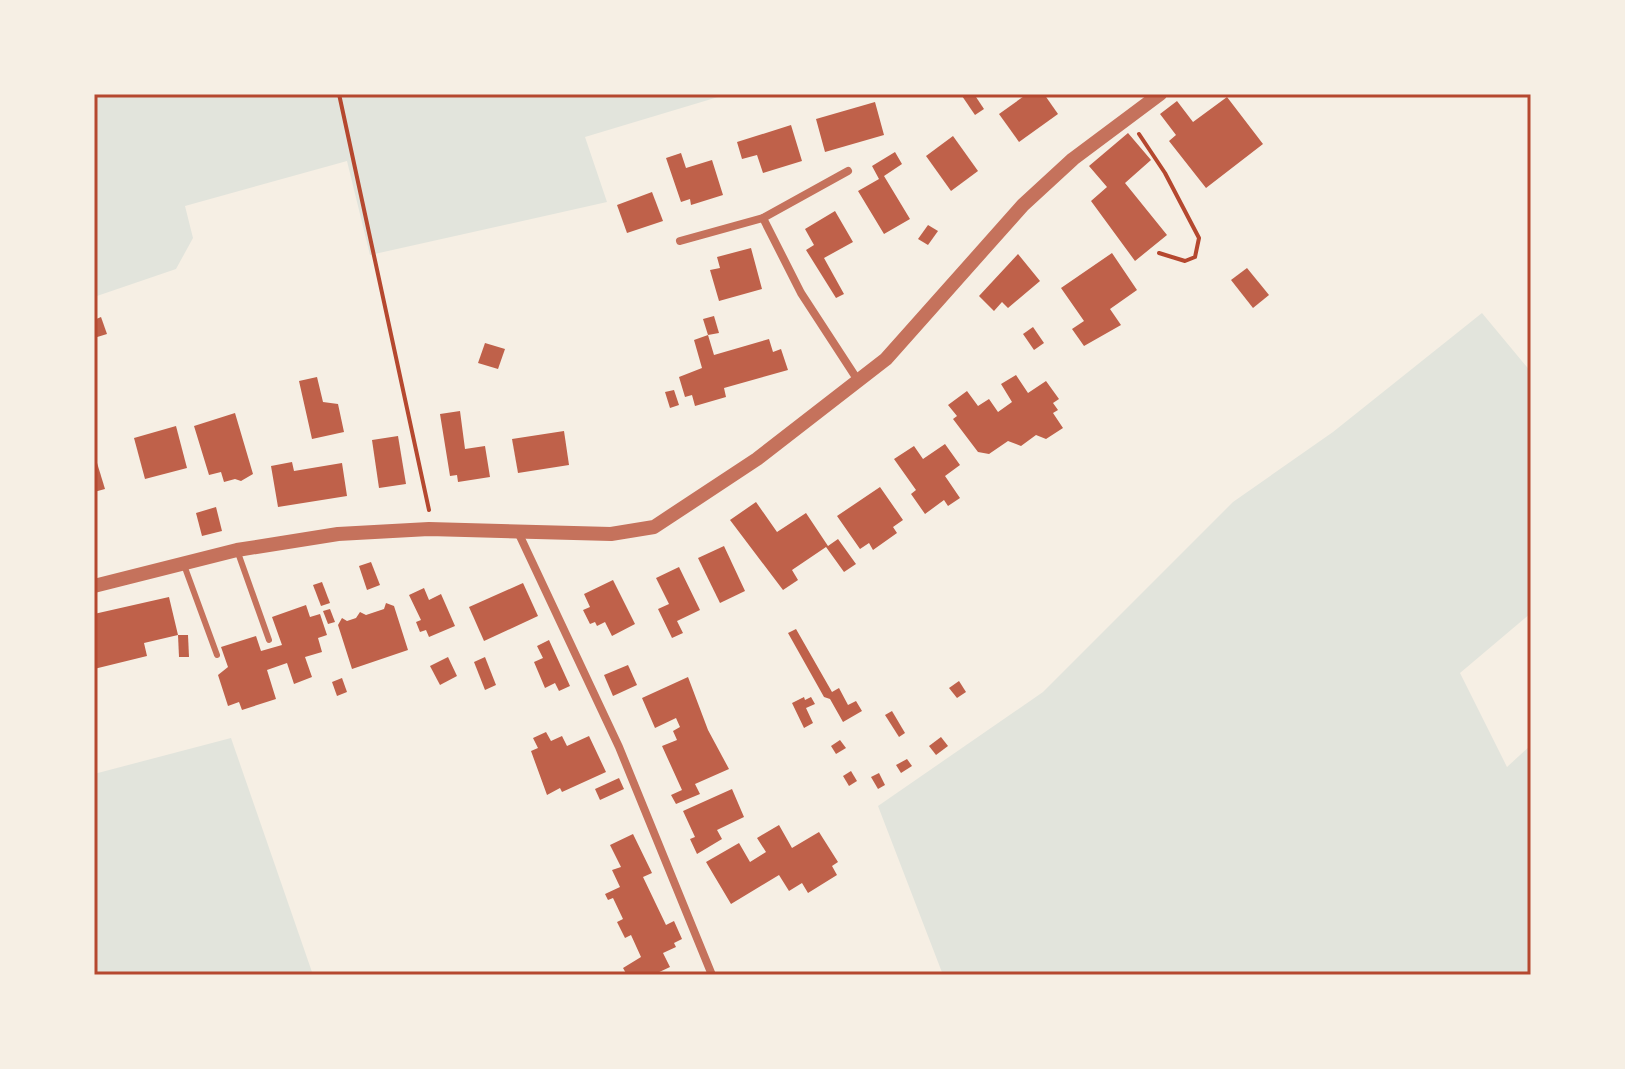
<svg xmlns="http://www.w3.org/2000/svg" width="1625" height="1069" font-family="'Zilla Slab',serif">
	<style>
		.green { fill: #e2e4dc }
		.building { fill: #bf614a }
		.lines { fill: none; stroke-linecap: round; stroke-linejoin: round }
		.path { stroke: #b5482f; stroke-width: 4 }
		.service { stroke: #c5725c; stroke-width: 6 }
		.minor { stroke: #c5725c; stroke-width: 8 }
		.tertiary { stroke: #c5725c; stroke-width: 14 }
		.neatline { fill: none; stroke: #b5482f; stroke-width: 3 }
	</style>
	<rect width="100%" height="100%" fill="#f6efe4"/>
	<g class="green">
		<polygon points="94,94 728,94 585,137 607,202 370,255 347,161 185,206 193,238 176,269 94,297"/>
		<polygon points="1482,313 1531,372 1531,613 1460,673 1507,767 1531,745 1531,975 943,975 878,806 1043,692 1233,502 1333,432"/>
		<polygon points="231,738 313,975 94,975 94,774"/>
	</g>
	<g class="building">
		<polygon points="964,94 974,94 984,109 975,115 962,96"/>
		<polygon points="1027,94 1044,94 1058,114 1019,142 999,114"/>
		<polygon points="1227,97 1263,144 1206,188 1169,141 1176,135 1160,114 1177,101 1193,122"/>
		<polygon points="875,102 884,135 825,152 816,119"/>
		<polygon points="791,125 802,161 763,173 757,155 742,159 737,142"/>
		<polygon points="1128,133 1151,160 1125,183 1167,235 1135,261 1091,201 1107,187 1089,166"/>
		<polygon points="953,136 978,171 951,191 926,156"/>
		<polygon points="895,152 902,164 884,176 910,219 884,234 858,191 879,179 872,166"/>
		<polygon points="681,153 686,168 712,160 723,195 691,205 690,199 681,202 666,158"/>
		<polygon points="652,192 663,221 627,233 617,205"/>
		<polygon points="835,211 853,242 824,258 844,294 836,298 806,250 814,245 805,229"/>
		<polygon points="928,225 938,231 928,245 918,239"/>
		<polygon points="751,248 762,289 719,301 710,270 720,268 717,257"/>
		<polygon points="1112,253 1137,290 1110,309 1121,325 1084,346 1072,329 1084,321 1061,288"/>
		<polygon points="1018,254 1040,281 1008,308 1002,302 994,311 979,296"/>
		<polygon points="1247,268 1269,295 1253,308 1231,280"/>
		<polygon points="714,316 719,333 708,335 703,319"/>
		<polygon points="101,317 107,334 94,338 94,320"/>
		<polygon points="1033,327 1044,343 1034,350 1023,334"/>
		<polygon points="708,335 714,355 769,339 773,352 781,349 788,370 724,388 726,397 695,406 692,395 685,397 679,377 702,368 694,340"/>
		<polygon points="485,343 505,349 498,369 478,363"/>
		<polygon points="1016,375 1028,393 1046,381 1059,399 1053,403 1058,410 1053,413 1063,428 1046,439 1036,435 1021,446 1008,441 989,454 978,452 953,419 957,416 948,405 967,391 978,406 989,399 998,412 1012,402 1001,384"/>
		<polygon points="317,377 323,402 338,404 344,432 312,439 299,381"/>
		<polygon points="674,390 679,405 670,408 665,392"/>
		<polygon points="460,411 465,449 485,446 490,477 458,482 457,475 450,476 440,414"/>
		<polygon points="235,413 253,474 241,481 235,479 224,482 221,472 209,475 194,426"/>
		<polygon points="176,426 187,468 145,479 134,438"/>
		<polygon points="564,431 569,465 518,473 512,439"/>
		<polygon points="398,436 406,484 379,488 372,440"/>
		<polygon points="945,444 960,465 945,476 960,498 948,506 944,500 925,514 911,494 916,490 894,459 914,446 923,459"/>
		<polygon points="94,453 105,489 94,492"/>
		<polygon points="292,462 294,471 342,463 347,496 278,507 271,466"/>
		<polygon points="880,487 903,520 893,527 897,533 873,550 869,543 860,549 837,516"/>
		<polygon points="756,502 777,532 806,513 828,546 838,539 856,564 844,572 826,547 792,570 798,580 783,590 730,520"/>
		<polygon points="216,507 222,531 202,536 196,513"/>
		<polygon points="724,546 745,591 720,603 698,558"/>
		<polygon points="371,562 380,585 367,590 359,566"/>
		<polygon points="679,567 700,610 677,621 683,633 672,638 658,609 669,604 656,578"/>
		<polygon points="613,580 635,624 612,636 605,622 597,626 595,622 590,624 583,610 590,607 584,594"/>
		<polygon points="322,582 330,603 321,606 313,585"/>
		<polygon points="523,583 538,616 484,641 469,607"/>
		<polygon points="424,588 429,600 441,594 455,626 429,637 426,630 420,632 416,622 421,620 409,595"/>
		<polygon points="169,597 178,635 144,643 147,656 94,669 94,614"/>
		<polygon points="386,603 394,606 408,650 352,669 338,625 342,618 347,621 356,618 360,612 366,615 384,609"/>
		<polygon points="306,605 310,617 320,614 327,635 318,638 322,652 305,657 312,677 294,684 287,663 267,670 276,699 242,710 239,702 228,706 218,675 228,667 221,647 256,636 261,651 282,645 272,617"/>
		<polygon points="330,609 335,622 328,624 323,611"/>
		<polygon points="796,629 832,692 839,688 848,705 856,701 862,711 843,722 830,699 824,697 788,633"/>
		<polygon points="178,635 188,635 189,657 179,657"/>
		<polygon points="549,640 570,686 559,691 555,683 545,688 534,662 543,658 537,646"/>
		<polygon points="448,657 457,676 440,685 430,666"/>
		<polygon points="485,657 496,685 485,690 474,662"/>
		<polygon points="628,665 637,685 613,696 604,675"/>
		<polygon points="688,677 708,730 729,769 695,784 700,794 676,804 671,795 682,790 662,746 677,740 673,731 680,727 676,718 655,728 642,698"/>
		<polygon points="342,678 347,692 337,696 332,682"/>
		<polygon points="959,681 966,692 957,698 949,688"/>
		<polygon points="804,697 805,700 811,697 815,704 806,708 813,723 804,728 792,703"/>
		<polygon points="892,711 905,733 899,737 885,715"/>
		<polygon points="546,732 551,741 562,736 567,746 589,736 606,772 562,792 560,788 547,795 531,751 538,748 533,738"/>
		<polygon points="941,737 948,746 936,755 929,746"/>
		<polygon points="840,740 846,748 836,754 831,746"/>
		<polygon points="907,759 912,766 901,773 896,765"/>
		<polygon points="851,771 857,781 849,786 843,776"/>
		<polygon points="879,773 885,785 878,789 871,777"/>
		<polygon points="619,778 624,789 600,800 595,789"/>
		<polygon points="732,789 744,817 717,830 722,839 697,854 690,839 695,837 683,811"/>
		<polygon points="779,825 792,848 819,832 838,862 832,866 837,875 808,893 802,883 789,891 779,875 731,904 706,862 739,843 750,862 766,852 757,838"/>
		<polygon points="633,834 652,873 643,877 666,925 674,921 682,939 674,943 676,947 663,953 670,967 653,975 627,975 623,968 641,957 631,935 625,938 617,922 623,919 613,898 608,900 605,894 620,887 612,870 621,867 610,845"/>
	</g>
	<g class="lines">
		<g class="path">
			<polyline points="339,94 429,510"/>
			<polyline points="1139,134 1165,173 1199,238 1195,257 1185,261 1159,253"/>
		</g>
		<g class="service">
			<polyline points="237,550 269,640"/>
			<polyline points="184,565 217,655"/>
		</g>
		<g class="minor">
			<polyline points="763,218 801,293 859,382"/>
			<polyline points="680,241 763,218 848,171"/>
			<polyline points="518,532 619,747 712,975"/>
		</g>
		<polyline class="tertiary" points="94,586 237,550 338,534 429,529 611,534 654,527 757,459 886,359 1023,205 1073,159 1160,94"/>
	</g>
	<rect width="1625" height="1069" fill="none" stroke="#f6efe4" stroke-width="192"/>
	<rect x="96" y="96" width="1433" height="877" class="neatline"/>
</svg>
